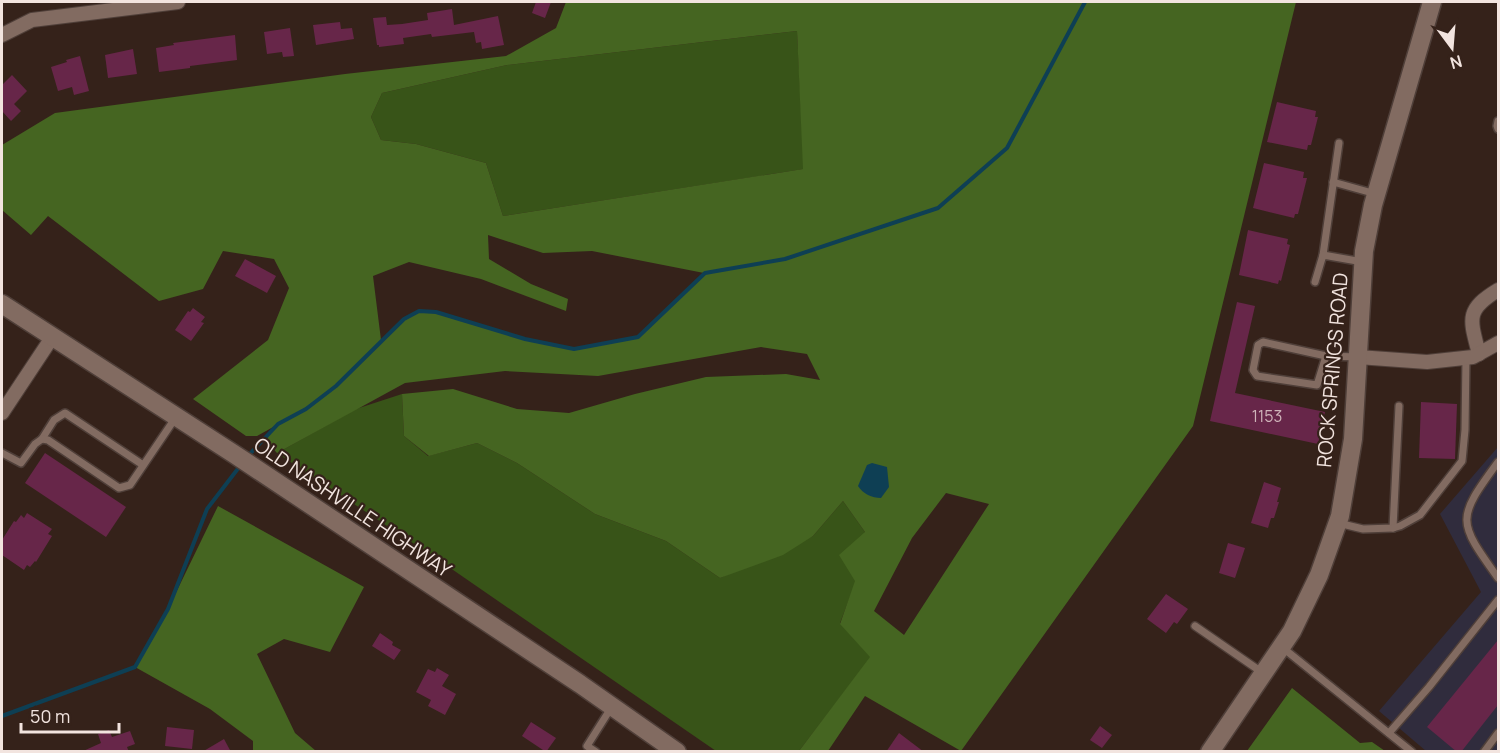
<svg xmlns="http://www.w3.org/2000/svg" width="1500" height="753" font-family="Manrope,sans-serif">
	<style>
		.commercial { fill: #302c3d }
		.green { fill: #385418 }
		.forest { fill: #456521; fill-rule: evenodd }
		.water { fill: #0e3f54 }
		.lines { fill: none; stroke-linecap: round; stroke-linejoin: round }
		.stream { stroke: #0e3f54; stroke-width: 4 }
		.building { fill: #672649 }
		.lane-casing { stroke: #4f3f39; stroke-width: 10 }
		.street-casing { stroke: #4f3f39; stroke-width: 16 }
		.secondary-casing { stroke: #4f3f39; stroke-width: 21 }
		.lane { stroke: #826b61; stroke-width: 7 }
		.street { stroke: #826b61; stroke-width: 14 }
		.secondary { stroke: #826b61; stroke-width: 18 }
		.labels { text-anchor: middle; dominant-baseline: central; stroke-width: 4.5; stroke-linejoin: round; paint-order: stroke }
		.number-label { font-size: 16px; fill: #cfb4ba }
		.street-label { font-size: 20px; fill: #f2e4df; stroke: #35221a }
	</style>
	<rect width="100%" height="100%" fill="#35221a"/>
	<polygon class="commercial" points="1498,447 1498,751 1426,751 1379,711 1481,592 1440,514"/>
	<g class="green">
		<polygon points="797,31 804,169 503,216 486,163 416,144 381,140 371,117 382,93 507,65"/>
		<polygon points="402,394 404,436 428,456 477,443 517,463 595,514 666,541 720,578 813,536 843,501 865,532 856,581 840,623 871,657 799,751 716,751 443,563 277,453 356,409"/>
	</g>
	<g class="forest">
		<path d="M566,2H1296L1193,426L961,751L865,696L828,751H799L870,657L840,624L855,581L839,555L865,532L843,501L813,536L783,555L720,578L666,541L595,514L517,463L477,443L429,456L404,436L402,394L453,389L517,409L569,413L635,394L706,377L786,374L820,380L807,354L761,347L598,376L505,371L405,383L277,453L263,438L275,426L257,436H246L193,399L268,340L289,288L274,259L223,251L203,289L159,301L48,216L31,235L2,210V145L55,113L345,74L506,56L556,28ZM797,31L803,169L503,216L486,163L416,144L381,140L371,117L382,93L507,65ZM488,235L543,253L592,251L704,273L638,337L574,349L525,339L436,312L419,311L404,319L381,340L373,276L409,262L481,279L566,311L568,299L531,284L489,259ZM946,493L989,504L904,635L874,611L912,538Z"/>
		<polygon points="218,506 364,587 330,652 284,639 257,654 295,733 316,751 253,751 253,741 210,709 135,667 168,609"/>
		<polygon points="1292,688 1360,743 1372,742 1385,751 1247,751"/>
	</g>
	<path class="water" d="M872,463L887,467L889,487L881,498C872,498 863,494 858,486L867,465Z"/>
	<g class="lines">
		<g class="stream">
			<polyline points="247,457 278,424 306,409 336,386 404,319 419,311 436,312 525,339 574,349 638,337 705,273 785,259 938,208 1007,148 1085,2"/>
			<polyline points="2,716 135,667 168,609 207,509 240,466"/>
		</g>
	</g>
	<g class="building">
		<polygon points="536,2 551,2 545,18 532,13"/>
		<polygon points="452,9 454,25 498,16 504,45 482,49 481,42 476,43 474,32 432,37 431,34 403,38 404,44 379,47 379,45 377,45 373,18 386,17 387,25 402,24 428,20 427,13"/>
		<polygon points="340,22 341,29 352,28 354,39 316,45 313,25"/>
		<polygon points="290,28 294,56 283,57 282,52 267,54 264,32"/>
		<polygon points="235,35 237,60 190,66 190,68 159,72 156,48 174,45 173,43"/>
		<polygon points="133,49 137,74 108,78 105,55"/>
		<polygon points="80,56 89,91 74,95 72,87 58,91 51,67 67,62 66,60"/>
		<polygon points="12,75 27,91 14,104 21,111 11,121 2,111 2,85"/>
		<polygon points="1277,102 1316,111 1315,117 1318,117 1311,145 1308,145 1307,150 1267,142"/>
		<polygon points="1264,163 1304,172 1303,178 1307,178 1298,214 1295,214 1294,218 1253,208"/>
		<polygon points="1248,230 1288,239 1287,244 1290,245 1281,281 1279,280 1278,284 1239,275"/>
		<polygon points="245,259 276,276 267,293 235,276"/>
		<polygon points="1237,302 1255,306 1235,393 1325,412 1318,444 1210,421"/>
		<polygon points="193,308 205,317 201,322 204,323 191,341 175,330 188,311 190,312"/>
		<polygon points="1421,402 1457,404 1455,459 1419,458"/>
		<polygon points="45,453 126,507 106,537 25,483"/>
		<polygon points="1264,482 1281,488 1277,502 1279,502 1274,518 1271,518 1268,528 1251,523"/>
		<polygon points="27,513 52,529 48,534 52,536 36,562 35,561 30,567 27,565 24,570 2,555 2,540 14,521 16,522 21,515 24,518"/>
		<polygon points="1228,543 1245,548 1235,578 1219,573"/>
		<polygon points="1166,594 1188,609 1177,624 1174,622 1166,633 1147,619"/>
		<polygon points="380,633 393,642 392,645 401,650 394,660 372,646"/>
		<polygon points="1498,640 1498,705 1461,752 1457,752 1427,727"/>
		<polygon points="437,668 449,675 442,686 456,694 445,715 428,706 431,700 416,692 428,669 435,672"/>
		<polygon points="531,722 556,738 546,752 522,736"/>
		<polygon points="1100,726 1112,735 1102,748 1090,740"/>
		<polygon points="167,727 194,730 192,749 165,746"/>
		<polygon points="109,730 112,737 130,731 135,744 127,747 129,752 81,752 101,743 98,734"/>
		<polygon points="899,733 924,752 886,752"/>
		<polygon points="224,739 231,752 202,752"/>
	</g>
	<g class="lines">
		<defs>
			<g id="lane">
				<polyline points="1498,121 1497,126 1498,129"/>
				<polyline points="1333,182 1376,194"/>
				<polyline points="1323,255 1339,143"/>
				<polyline points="1315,282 1323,255 1363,262"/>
				<polyline points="1326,356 1317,385 1257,376 1253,370 1258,345 1263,342 1326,356 1358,357"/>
				<polyline points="42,439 54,420 65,413 143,465"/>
				<polyline points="2,453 21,463 35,444 42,439 48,440 119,488 130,485 176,417"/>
				<path d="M1498,462C1456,519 1457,521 1498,578"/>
				<polyline points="1338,523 1363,529 1393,528 1399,406"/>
				<polyline points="1393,528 1400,526 1420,515 1462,461 1465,430 1466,358"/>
				<polyline points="1195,626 1263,673"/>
				<polyline points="1283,648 1412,752"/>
				<polyline points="1389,733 1429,687 1498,600"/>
				<polyline points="596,752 587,746 611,708"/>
				<polyline points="1484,752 1498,733"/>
			</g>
			<g id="street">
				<polyline points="2,35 32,20 178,2"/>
				<path d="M1479,354C1470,319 1465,310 1498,290"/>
				<polyline points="1358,357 1427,362 1473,357 1498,343"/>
				<polyline points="2,413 53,336"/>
			</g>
			<g id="secondary">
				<polyline points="2,304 234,454 580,684 677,752"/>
				<polyline points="1210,752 1292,631 1319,575 1340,516 1353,439 1364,251 1373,205 1432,2"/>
			</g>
		</defs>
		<use href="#lane" class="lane-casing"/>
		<use href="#street" class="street-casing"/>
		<use href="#secondary" class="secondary-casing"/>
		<use href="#lane" class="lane"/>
		<use href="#street" class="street"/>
		<use href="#secondary" class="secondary"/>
	</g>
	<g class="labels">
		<g class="number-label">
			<text x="1267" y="416">1153</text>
		</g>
		<g class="street-label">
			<text transform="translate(1332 370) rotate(-85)">ROCK SPRINGS ROAD</text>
			<text transform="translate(353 507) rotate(34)">OLD NASHVILLE HIGHWAY</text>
		</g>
	</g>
	<rect width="1500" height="753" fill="none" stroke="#f2e4df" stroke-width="6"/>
	<g transform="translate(1452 48) rotate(164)" stroke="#35221a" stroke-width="4.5" paint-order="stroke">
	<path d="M0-4.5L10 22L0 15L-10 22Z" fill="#f2e4df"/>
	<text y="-9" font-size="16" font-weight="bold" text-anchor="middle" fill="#f2e4df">N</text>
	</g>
	<path d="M21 723v9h98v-9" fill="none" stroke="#f2e4df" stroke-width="3"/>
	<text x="30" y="723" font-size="18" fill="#f2e4df" stroke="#35221a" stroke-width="4.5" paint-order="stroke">50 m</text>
</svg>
